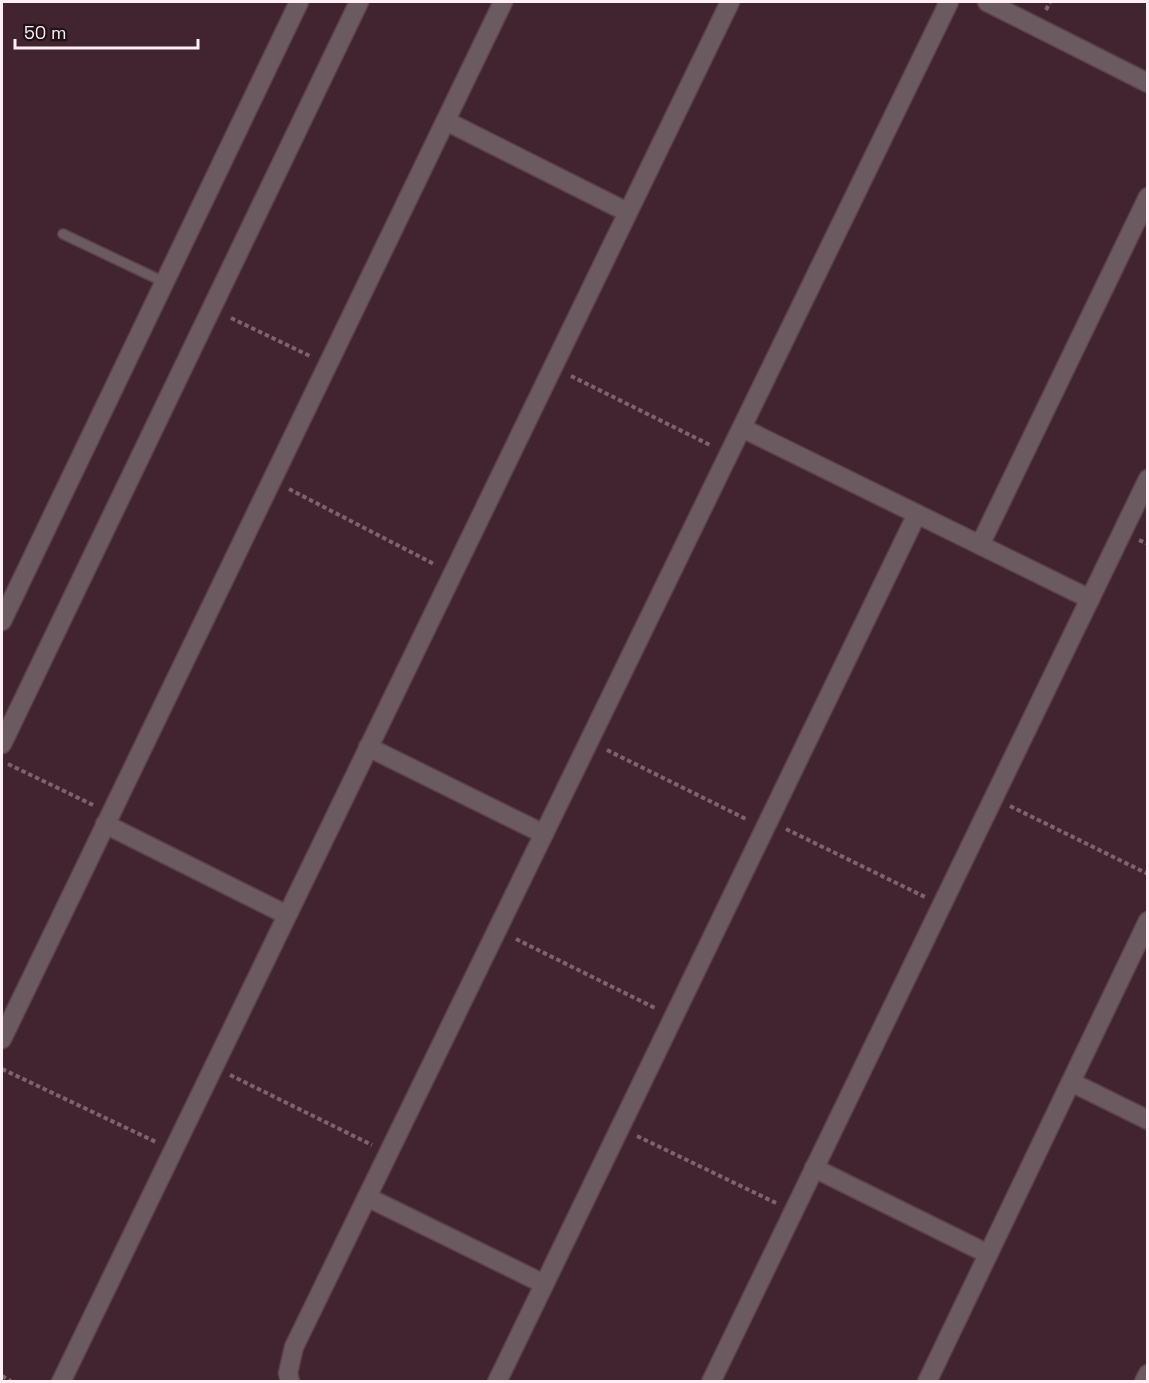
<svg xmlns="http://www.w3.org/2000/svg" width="1149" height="1383" font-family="'Space Grotesk',sans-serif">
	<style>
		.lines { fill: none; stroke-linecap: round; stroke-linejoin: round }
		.lane-casing { stroke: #5c404c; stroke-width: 12 }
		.street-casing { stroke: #5c404c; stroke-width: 21 }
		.path { stroke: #7d636e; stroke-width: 4; stroke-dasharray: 4.5 3; stroke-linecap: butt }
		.lane { stroke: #6b5b61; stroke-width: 9 }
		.street { stroke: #6b5b61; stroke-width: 18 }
	</style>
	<rect width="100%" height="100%" fill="#422431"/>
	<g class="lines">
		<defs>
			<polyline id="lane" points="63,234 164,282"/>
			<g id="street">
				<polyline points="987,2 1148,83"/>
				<polyline points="446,121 627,212"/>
				<polyline points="742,428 1090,599"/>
				<polyline points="980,545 1148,197"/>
				<polyline points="2,621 299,2"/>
				<polyline points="2,744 359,2"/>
				<polyline points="368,747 544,834"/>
				<polyline points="105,824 287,915"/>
				<polyline points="2,1039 503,2"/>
				<polyline points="1071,1082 1148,1120"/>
				<polyline points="814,1168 988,1254"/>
				<polyline points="367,1197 544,1284"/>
				<polyline points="61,1382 730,2"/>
				<polyline points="290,1382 288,1373 294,1347 949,2"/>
				<polyline points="497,1382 917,514"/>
				<polyline points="711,1382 1148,479"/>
				<polyline points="927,1382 1148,921"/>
				<polyline points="1144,1382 1148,1374"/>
			</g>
		</defs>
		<use href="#lane" class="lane-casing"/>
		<use href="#street" class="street-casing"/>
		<g class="path">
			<polyline points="1046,10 1050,2"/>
			<polyline points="231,318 310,356"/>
			<polyline points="571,376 712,446"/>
			<polyline points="289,489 434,564"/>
			<polyline points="1139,540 1148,544"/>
			<polyline points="607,750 748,820"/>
			<polyline points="8,764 93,805"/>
			<polyline points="1010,806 1148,874"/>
			<polyline points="786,829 925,897"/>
			<polyline points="516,939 657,1009"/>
			<polyline points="2,1069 156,1142"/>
			<polyline points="230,1075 372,1145"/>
			<polyline points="637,1136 776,1203"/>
			<polyline points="2,1376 12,1382"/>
		</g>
		<use href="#lane" class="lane"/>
		<use href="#street" class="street"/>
	</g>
	<rect width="1149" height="1383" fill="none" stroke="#ffeef4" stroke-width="6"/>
	<path d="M15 39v9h183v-9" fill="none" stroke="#ffeef4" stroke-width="3"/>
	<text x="24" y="39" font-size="18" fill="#ffeef4" stroke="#201318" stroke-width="4.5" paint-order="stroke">50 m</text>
</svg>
